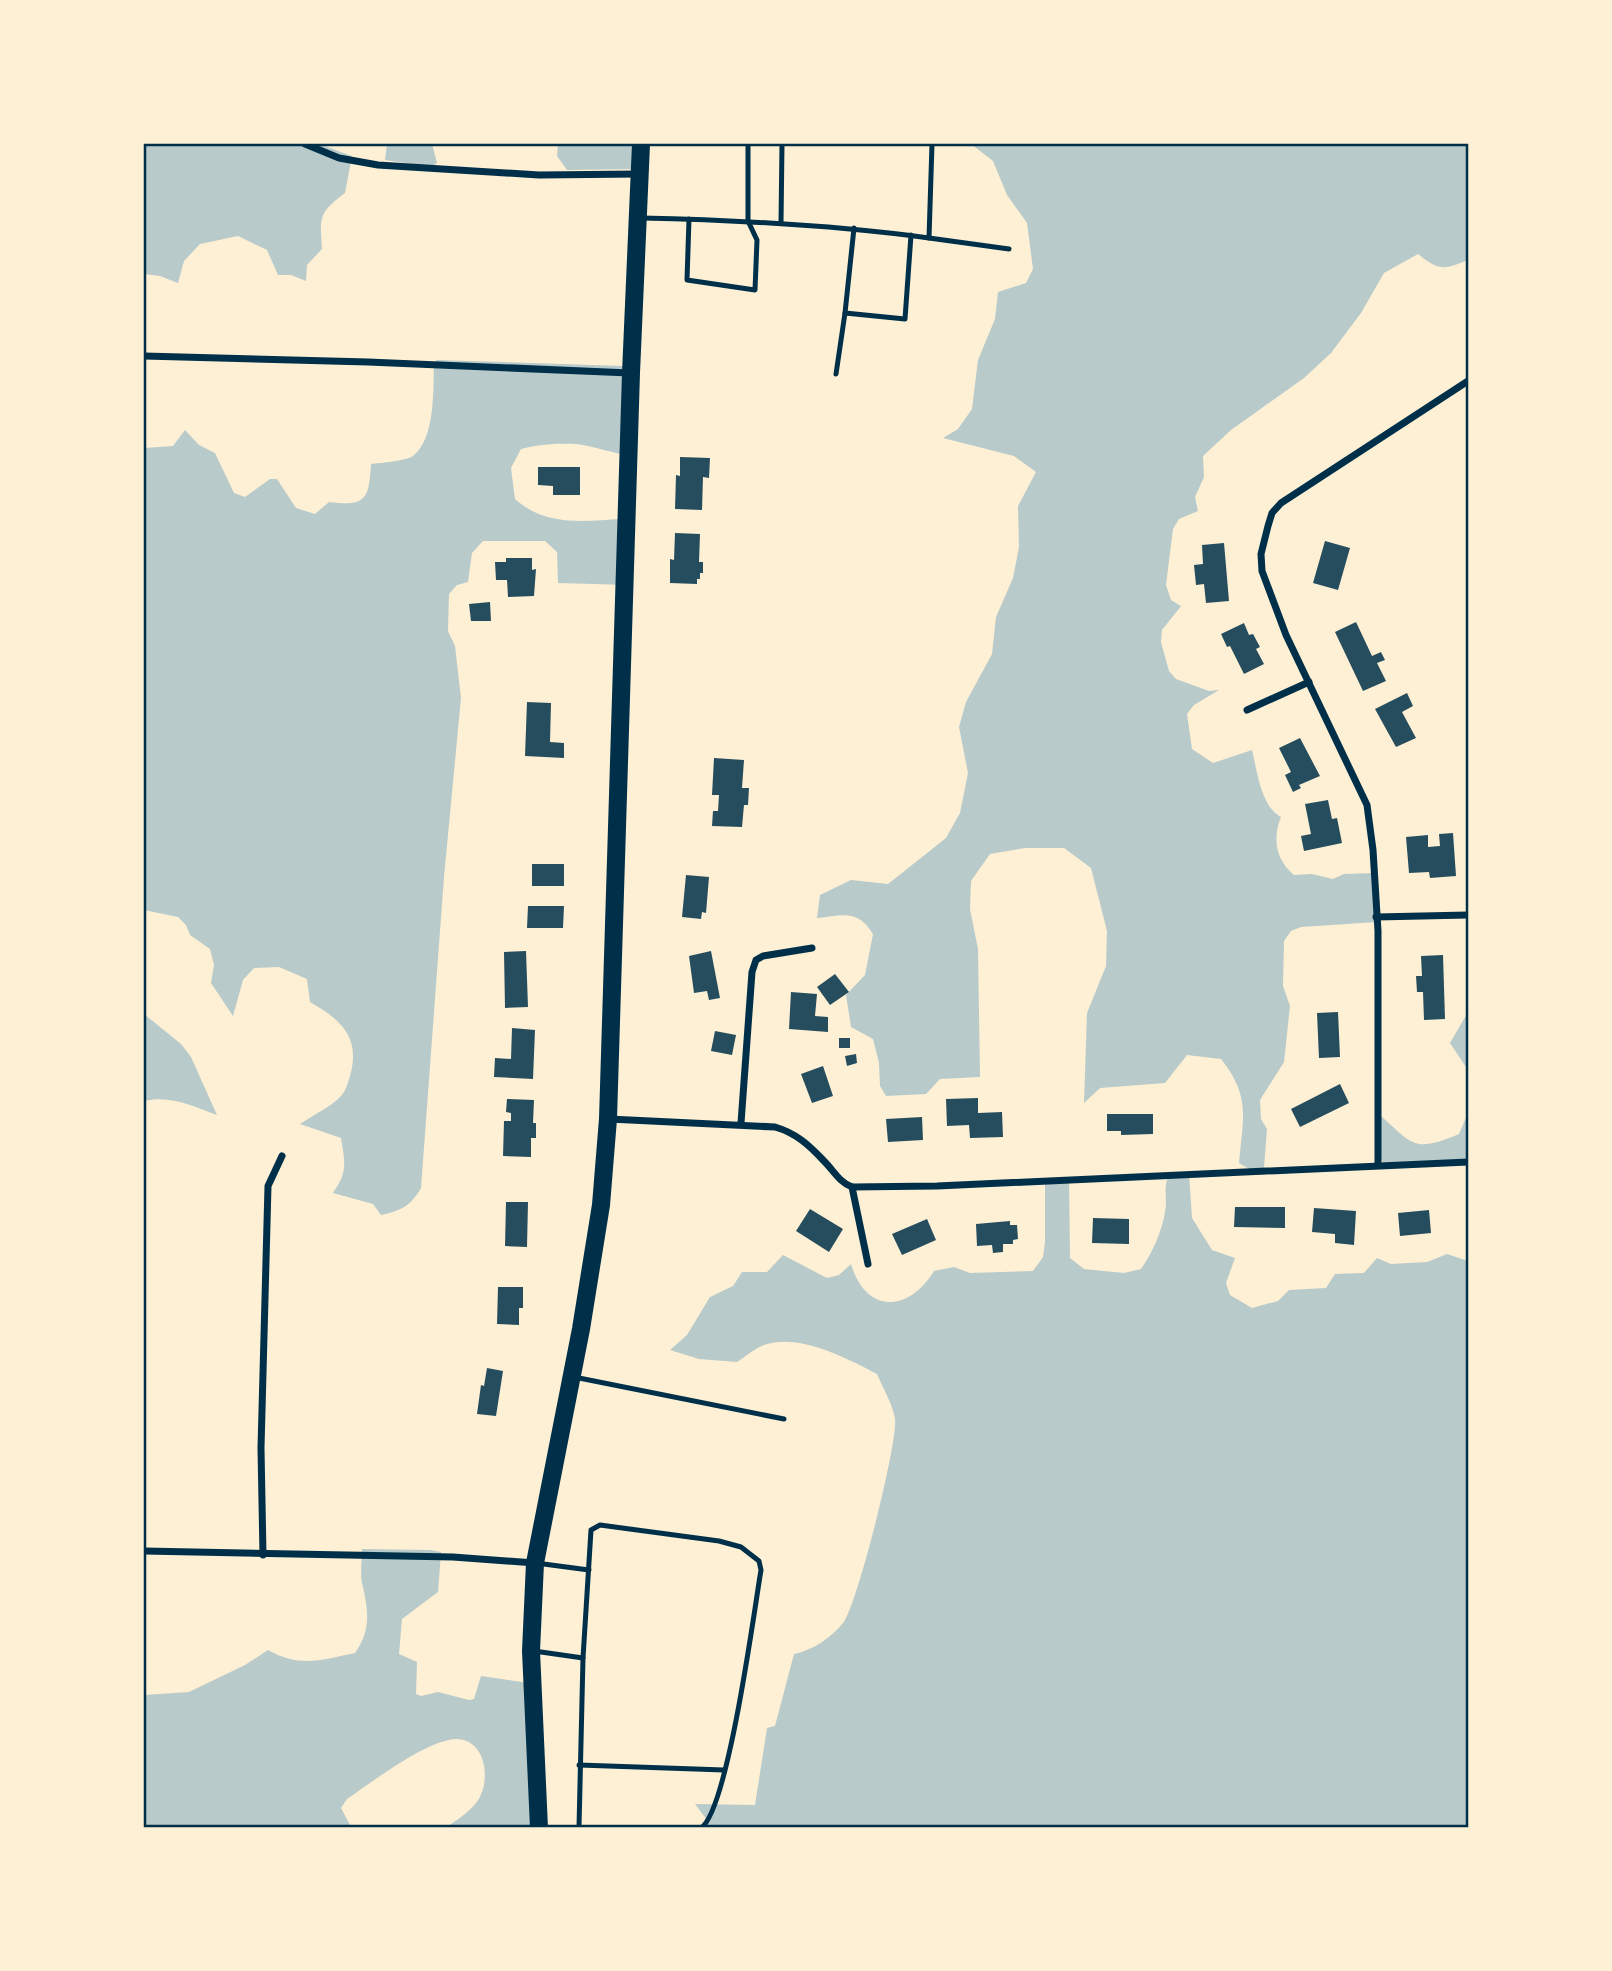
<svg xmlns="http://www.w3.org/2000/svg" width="1612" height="1971" font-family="'Fira Sans',sans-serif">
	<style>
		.green { fill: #b9caca }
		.building { fill: #264d5e }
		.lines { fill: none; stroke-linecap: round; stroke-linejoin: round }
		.service { stroke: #003049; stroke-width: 5 }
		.minor { stroke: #003049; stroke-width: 7 }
		.primary { stroke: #003049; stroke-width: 18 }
		.neatline { fill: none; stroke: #003049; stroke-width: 2.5 }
	</style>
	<rect width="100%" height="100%" fill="#fdf0d5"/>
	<g class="green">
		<path d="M144,144H319L352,156L345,193C318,213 320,218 322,249L307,265L306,281L291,275H278L267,250L238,236L200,244L184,261L178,283L160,276L144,274Z"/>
		<polygon points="387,144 432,144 437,163 431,167 385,160"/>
		<polygon points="558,144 643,144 640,169 567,170 557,156"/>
		<path d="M971,144H1468V260C1444,270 1439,271 1418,254L1384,273L1361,313L1331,353L1304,378L1231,430L1203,456L1204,477L1195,497L1198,511L1179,519L1173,529L1166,585L1171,600L1181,606L1162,630L1161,642L1169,671L1176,679L1209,691L1219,690L1194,705L1187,714L1192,749L1213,763L1252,750C1257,770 1261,807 1281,817C1272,839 1276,860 1294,875L1312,874L1333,879L1344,874L1374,873L1377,922L1301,927L1291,931L1284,941L1283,986L1290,1006L1284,1062L1260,1100L1261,1119L1267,1129L1264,1168L1251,1170L1239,1163C1243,1117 1251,1097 1221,1059L1187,1055L1165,1083L1100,1088L1084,1103L1087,1013L1106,966L1107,931L1091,868L1064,848H1025L990,854L971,881L970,909L978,949L980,1077L940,1079L926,1094L886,1096L880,1086L879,1063L873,1039L851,1027L846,995L865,975L873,934C858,909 843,915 817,918L820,895L851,880L888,884L946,838L960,813L968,773L959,727L966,702L992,654L996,617L1013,578L1019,547L1018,506L1036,472L1014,456L943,438L958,429L972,409L978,360L995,319L998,292L1026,283L1033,269L1027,223L1007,195L993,161Z"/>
		<path d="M437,360L623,366L632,455C612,454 595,446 576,444C558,443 538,444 521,449L511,468L515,499C546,527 584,521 622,519L629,585L558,583L557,552L545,541H483L472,553L468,582L457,585L449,594L448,631L455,646L461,698L444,877L421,1188C411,1206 400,1211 381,1215L373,1204L333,1193C348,1172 345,1163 341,1138L300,1124C313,1115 331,1107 341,1096C346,1091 348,1082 350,1076C361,1037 341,1020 310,1002L307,979L279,967L254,968L243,980L233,1016L211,983L214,965L210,949L190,935L186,925L178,917L144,910V448L173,446L185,430L199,445L215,453L234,493L245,497L270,479H277L296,508L315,514L329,502C366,507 369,499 371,464C380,463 406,461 413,456C436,438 433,388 434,362Z"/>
		<polygon points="1468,1012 1468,1085 1468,1070 1450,1043"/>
		<path d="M144,1014L181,1044L191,1057L217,1115C192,1106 171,1095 144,1101Z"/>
		<path d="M1468,1113V1161L1383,1163L1381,1159L1380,1115C1413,1145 1414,1153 1459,1134Z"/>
		<path d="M1170,1173H1189L1192,1218L1212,1250L1235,1258L1226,1283L1230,1295L1252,1308L1278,1301L1289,1290L1326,1288L1335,1274L1364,1273L1377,1258L1391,1264L1427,1262L1447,1254L1468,1261V1827H706L707,1820L695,1804L755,1805L767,1728L775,1726L794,1654C813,1650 831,1638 843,1623C857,1606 898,1442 895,1419C893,1405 883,1388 877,1374C846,1358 799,1333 764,1345C755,1348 745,1357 737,1362L699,1359L670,1350L687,1335L710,1297L733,1286L742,1272H767L783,1255L827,1278L839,1275L851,1264C866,1314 908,1313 934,1271L954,1267L970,1273L1033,1271L1043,1257L1045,1242V1179H1069L1070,1258L1084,1269L1124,1273L1141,1269C1152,1253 1162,1232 1165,1212C1168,1197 1162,1188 1170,1173Z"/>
		<path d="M362,1549L431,1550L441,1552L438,1592L402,1619L399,1654L417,1662L416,1694L421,1696L438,1692L469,1700L474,1699L481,1676L529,1683L539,1827H447C457,1820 469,1812 476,1803C492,1783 487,1739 456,1739C427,1740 372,1782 347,1799L341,1808L351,1827L144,1828V1695L189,1692L245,1665L268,1650C300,1668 321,1660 355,1653C372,1629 368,1609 362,1583C360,1573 362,1560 362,1549Z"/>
	</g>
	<g class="building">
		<polygon points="680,457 710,458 709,478 703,477 702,510 675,509 676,475 680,476"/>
		<polygon points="538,467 580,467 580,495 553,495 553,486 538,485"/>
		<polygon points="675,533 700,534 699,562 703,562 703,573 700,573 700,579 697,579 697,584 670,583 670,559 674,560"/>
		<polygon points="1325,541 1350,548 1338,590 1313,583"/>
		<polygon points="1224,543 1229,601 1206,603 1204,584 1196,585 1194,565 1203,564 1202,545"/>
		<polygon points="506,558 532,558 532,570 536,569 534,596 508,597 507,580 496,580 495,562 506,562"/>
		<polygon points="490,602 491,621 471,621 469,604"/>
		<polygon points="1356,622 1372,656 1381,652 1385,660 1377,663 1386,681 1363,691 1335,632"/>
		<polygon points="1244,623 1249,635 1253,634 1260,647 1256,649 1264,664 1244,674 1230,646 1227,647 1221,634"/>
		<polygon points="1407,693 1413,706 1402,712 1416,738 1396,747 1375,709"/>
		<polygon points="527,702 551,703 550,742 564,743 564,758 525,756"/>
		<polygon points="1300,738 1320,776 1299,785 1301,788 1293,792 1285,775 1291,772 1279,748"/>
		<polygon points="714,758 744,760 742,788 749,788 748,805 744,805 742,827 712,826 713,811 718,811 719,795 712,795"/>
		<polygon points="1328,800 1332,819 1337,818 1342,843 1304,851 1301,836 1311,834 1305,804"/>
		<polygon points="1453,833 1456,876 1430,878 1429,872 1409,873 1406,837 1428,835 1428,847 1440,846 1439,834"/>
		<rect x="532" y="864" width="32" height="22"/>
		<polygon points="686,875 709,877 706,913 702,912 701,919 682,917"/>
		<polygon points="528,906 564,906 563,928 527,928"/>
		<polygon points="526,951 528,1007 505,1008 504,952"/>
		<polygon points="711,951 720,998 709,1000 707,991 694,993 689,956"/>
		<polygon points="1443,955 1445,1019 1424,1020 1423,992 1417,992 1416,976 1422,976 1421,956"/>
		<polygon points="835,974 849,992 830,1005 817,987"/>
		<polygon points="791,992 817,994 815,1016 828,1017 828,1032 789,1029"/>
		<polygon points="1338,1012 1340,1057 1319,1058 1317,1013"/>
		<polygon points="512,1028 535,1030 533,1079 494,1077 495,1058 511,1059"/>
		<polygon points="715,1031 736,1035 732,1055 711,1051"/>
		<rect x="839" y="1038" width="11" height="10"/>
		<polygon points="856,1054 857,1063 847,1066 845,1056"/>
		<polygon points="823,1066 833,1096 812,1103 801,1074"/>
		<polygon points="1340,1084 1349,1103 1300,1127 1291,1109"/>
		<polygon points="978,1098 978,1113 1002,1112 1003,1137 970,1138 969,1125 947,1126 946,1099"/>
		<polygon points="507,1099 534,1100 533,1123 536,1123 536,1138 531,1138 531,1157 503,1156 504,1121 511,1121 511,1113 506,1112"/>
		<polygon points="1107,1114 1153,1114 1153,1134 1121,1135 1121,1131 1107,1131"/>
		<polygon points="922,1117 923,1140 888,1142 886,1119"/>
		<polygon points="506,1202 528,1202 527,1247 505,1246"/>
		<polygon points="1235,1207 1285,1207 1285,1228 1234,1227"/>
		<polygon points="1314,1208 1356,1211 1354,1245 1335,1243 1335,1234 1312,1232"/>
		<polygon points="810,1209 843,1229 829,1252 796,1231"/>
		<polygon points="1429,1210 1431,1233 1400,1236 1398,1213"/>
		<polygon points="1093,1218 1129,1219 1129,1244 1092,1243"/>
		<polygon points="927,1219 936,1240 902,1255 892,1234"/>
		<polygon points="1010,1221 1010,1225 1017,1225 1018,1239 1013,1240 1013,1244 1003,1244 1003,1252 993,1253 992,1245 977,1246 976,1224"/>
		<polygon points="498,1287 523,1287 523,1308 519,1308 519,1325 497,1324"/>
		<polygon points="487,1368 503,1371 496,1416 477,1414 481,1385 484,1386"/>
	</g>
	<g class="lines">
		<g class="service">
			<path d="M641,218C737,220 833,225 929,238L932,144"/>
			<polyline points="689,219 687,280 755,290 757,240 748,221 748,144"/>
			<polyline points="781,223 782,144"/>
			<polyline points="854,228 845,313 905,319 911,235"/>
			<polyline points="929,238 1009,249"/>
			<polyline points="836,374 845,313"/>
			<polyline points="574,1377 784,1419"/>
			<polyline points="536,1563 589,1570"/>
			<polyline points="534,1651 583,1658"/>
			<polyline points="579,1765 724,1770"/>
			<path d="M579,1827L583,1658L591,1530L600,1525L719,1541L741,1547L759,1561L761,1570C754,1611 728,1810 701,1828"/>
			<polyline points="556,1828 602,1828"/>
		</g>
		<g class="minor">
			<polyline points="305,144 339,158 378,165 539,175 639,174"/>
			<polyline points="144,356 368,362 630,373"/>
			<polyline points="1247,710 1309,682"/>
			<polyline points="1376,917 1468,915"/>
			<path d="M609,1119L775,1127C796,1133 809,1145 824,1161C834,1171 839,1182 852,1187L937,1186L1468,1162"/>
			<polyline points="741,1123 752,972 756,960 763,956 812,948"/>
			<polyline points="1378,1165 1378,931 1373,850 1367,805 1286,635 1262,571 1261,554 1268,526 1272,513 1281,503 1468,381"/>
			<polyline points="852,1187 868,1264"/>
			<polyline points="144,1551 453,1557 535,1563"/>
			<polyline points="263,1555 261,1448 268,1186 282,1156"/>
		</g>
		<polyline class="primary" points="539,1828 531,1651 535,1563 581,1329 601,1205 608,1119 631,373 641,144"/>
	</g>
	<rect width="1612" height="1971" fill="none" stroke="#fdf0d5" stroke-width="290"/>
	<rect x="145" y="145" width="1322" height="1681" class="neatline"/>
</svg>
